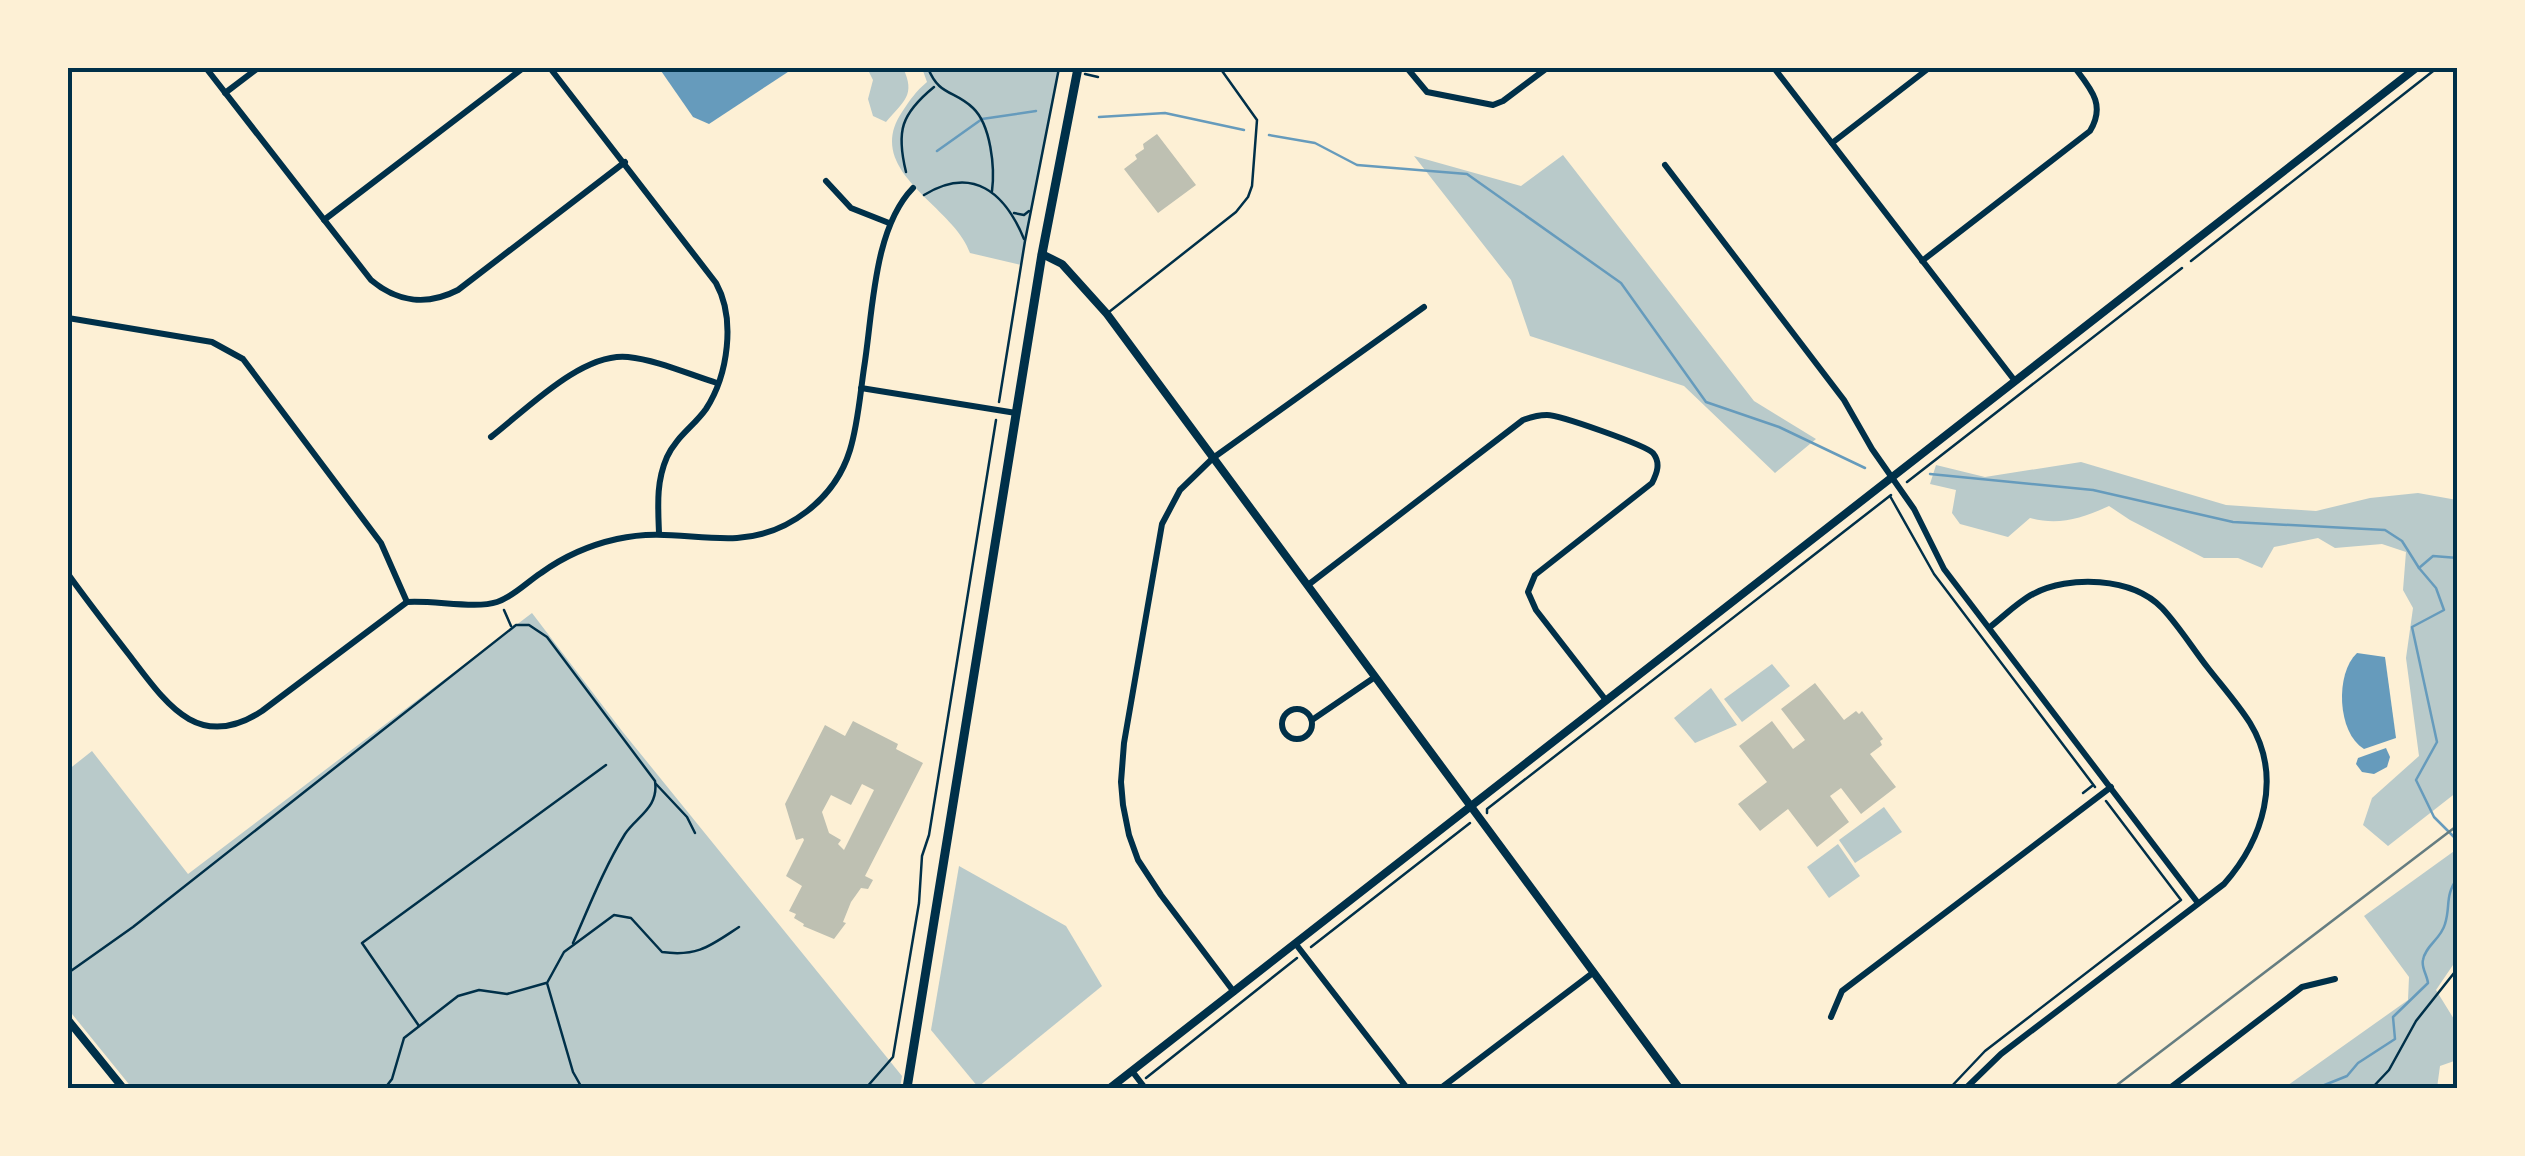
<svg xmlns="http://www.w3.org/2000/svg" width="2525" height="1156" font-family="'Public Sans',sans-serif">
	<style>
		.green { fill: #b9caca }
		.water { fill: #669bbc }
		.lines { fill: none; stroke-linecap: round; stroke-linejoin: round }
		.stream { stroke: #669bbc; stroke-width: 2.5 }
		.building { fill: #bec0b2; fill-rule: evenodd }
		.path { stroke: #003049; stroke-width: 2.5 }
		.service { stroke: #003049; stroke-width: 2.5 }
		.minor { stroke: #003049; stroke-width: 6 }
		.tertiary { stroke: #003049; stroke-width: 8 }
		.secondary { stroke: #003049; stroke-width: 9 }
		.rail { stroke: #657d81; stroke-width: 2.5 }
		.neatline { fill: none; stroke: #003049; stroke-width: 4 }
	</style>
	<rect width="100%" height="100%" fill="#fdf0d5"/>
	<g class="green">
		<path d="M867,68H903C916,95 904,101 886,122L873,116L868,99L873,80Z"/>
		<path d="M922,68H1059L1021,265L970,253C954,205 862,172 902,112C910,100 916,91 927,82Z"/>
		<polygon points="1563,155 1754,401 1816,439 1775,473 1684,386 1530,336 1511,280 1414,156 1521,186"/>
		<path d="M2081,462L2226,505L2316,511L2370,498L2418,493L2457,500V792L2388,846L2363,825L2372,798L2419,756L2406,658L2413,608L2403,590L2406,552L2382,544L2335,548L2318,538L2274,547L2262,568L2238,558H2204L2130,520L2109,506C2083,518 2059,526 2030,518L2008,537L1960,524L1952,513L1956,490L1930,484L1936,465L1985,477Z"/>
		<polygon points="532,613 622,731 902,1076 900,1088 132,1088 68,1009 68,770 92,751 188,874"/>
		<polygon points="1772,664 1790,686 1742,722 1724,699"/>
		<polygon points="1711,688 1737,725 1695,743 1674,718"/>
		<polygon points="1884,807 1902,832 1855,863 1839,840"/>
		<polygon points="1838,844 1860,876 1829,898 1807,867"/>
		<polygon points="2457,849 2457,968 2453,965 2436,990 2457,1024 2457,1060 2440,1066 2437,1088 2284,1088 2408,1000 2409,977 2364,916"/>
		<polygon points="959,866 1066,926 1102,986 978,1087 931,1030"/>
	</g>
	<g class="water">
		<polygon points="659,68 794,68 709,124 693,117"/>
		<path d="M2357,653L2385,657L2396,738L2364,749C2337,733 2335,673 2357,653Z"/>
		<polygon points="2386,748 2390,757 2387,767 2374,774 2362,772 2356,764 2358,758"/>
	</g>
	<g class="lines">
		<g class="stream">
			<polyline points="1099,117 1165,113 1244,130"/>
			<polyline points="1269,135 1315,143 1357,165 1467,174 1621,283 1706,402 1779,427 1865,468"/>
			<polyline points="937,151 982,119 1036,111"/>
			<polyline points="1930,474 2093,490 2233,522 2385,530 2402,541 2419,568"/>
			<polyline points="2458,558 2433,556 2419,568 2436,588 2444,610 2412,627 2437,742 2416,780 2434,817 2458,841"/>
			<path d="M2317,1088L2347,1076L2358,1063L2395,1039L2393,1017L2428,983C2427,975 2421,967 2423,960C2425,946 2441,939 2445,924C2451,905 2444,897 2458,877"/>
		</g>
	</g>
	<g class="building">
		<polygon points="1157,134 1196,185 1158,213 1124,169 1137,159 1135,155 1144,149 1143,144"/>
		<polygon points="1815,683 1844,720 1856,711 1859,714 1862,711 1883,739 1880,741 1882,745 1870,754 1896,787 1861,814 1841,788 1830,796 1849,822 1817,847 1788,809 1760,831 1738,804 1767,782 1739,746 1772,721 1793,749 1805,740 1781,709"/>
		<path d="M853,721L898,744L896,749L923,763L865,876L873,880L868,889L861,888L851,902L843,922L846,923L834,939L803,926L804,924L794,918L796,914L789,911L802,886L786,876L804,840L803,838L796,840L785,804L825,725L845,736ZM862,784L874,790L844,850L838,844L841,840L829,833L822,812L831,795L851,805Z"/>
	</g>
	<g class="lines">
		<g class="path">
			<path d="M928,68C939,96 954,90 973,108C991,125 995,168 992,191"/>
			<polyline points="1085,74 1098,77"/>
			<path d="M906,172C896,131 901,114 934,87"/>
			<path d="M924,195C973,165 1005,193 1024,239"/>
			<polyline points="1014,213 1024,215 1029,211"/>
			<polyline points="2191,261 2437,68"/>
			<polyline points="999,402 1025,241 1059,68"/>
			<polyline points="1907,482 2182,268"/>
			<polyline points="1890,496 1934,574 2095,787"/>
			<polyline points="504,610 511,626"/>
			<polyline points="656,784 687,817 695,833"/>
			<polyline points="2083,793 2092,786"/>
			<polyline points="1487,813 1487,809 1891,495"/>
			<polyline points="1311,947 1470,823"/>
			<path d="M68,973L133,927L516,625H529L547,637L655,781C659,808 637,816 625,834C604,868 589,907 573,943"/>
			<polyline points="419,1026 362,943 606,765"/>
			<polyline points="1146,1078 1297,958"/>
			<polyline points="385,1088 392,1079 404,1038 458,996 479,990 507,994 546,983"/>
			<path d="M582,1088L573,1072L547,983L564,952L614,915L631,918L662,952C698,957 710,946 739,927"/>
			<polyline points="866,1088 893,1057 919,903 922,856 929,835 996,420"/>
			<polyline points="1950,1088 1985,1051 2181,900 2106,801"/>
			<polyline points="2372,1088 2389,1070 2416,1021 2458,968"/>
		</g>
		<polyline class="service" points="1109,312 1236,212 1248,197 1252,186 1257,120 1220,68"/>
		<g class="minor">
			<path d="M206,68L371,280C397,302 427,306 458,290L625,162"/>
			<path d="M550,68L716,283C736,319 728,375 706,409C694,426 676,437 667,457C656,482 658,506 659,533"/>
			<polyline points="1407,68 1427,92 1493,105 1503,101 1547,68"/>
			<polyline points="1774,68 2015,381"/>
			<polyline points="225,93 258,68"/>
			<polyline points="1832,143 1929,68"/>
			<polyline points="1665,165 1844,400 1872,449 1914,509 1944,569 2198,903"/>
			<polyline points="826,181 851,208 889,223"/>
			<polyline points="324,220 523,68"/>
			<path d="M1922,261L2090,131C2106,105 2091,89 2075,68"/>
			<polyline points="68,318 212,342 243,359 381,543 407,602"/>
			<polyline points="861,388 1016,413"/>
			<path d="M491,437C526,410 582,352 628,357C657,360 688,374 717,383"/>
			<path d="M68,574C88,602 109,629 130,656C166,703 198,753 262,711L407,602C433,600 476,609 497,602C513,597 527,582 541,573C563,557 590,545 617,539C662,529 695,540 737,538C788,535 835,499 850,450C858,424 860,395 864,368C873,313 873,229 913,188"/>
			<path d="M1308,585L1523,420C1531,417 1538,415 1547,415C1560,415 1645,445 1653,453C1661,463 1657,473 1652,483L1535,575L1528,592L1536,610L1605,699"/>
			<circle cx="1297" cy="724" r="15"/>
			<polyline points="1312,720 1375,677"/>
			<polyline points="1295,943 1407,1088"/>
			<polyline points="1234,992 1161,895 1138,860 1129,835 1123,805 1121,782 1124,743 1162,524 1180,490 1213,458 1424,307"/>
			<polyline points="1831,1017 1842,991 2111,787"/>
			<polyline points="1132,1071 1145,1088"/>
			<polyline points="1441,1088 1594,972"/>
			<path d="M1966,1088L2001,1054L2224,884C2263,840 2283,777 2250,723C2238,704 2222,686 2208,668C2193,649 2179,626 2162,608C2132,577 2069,575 2033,594C2018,602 2004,616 1990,627"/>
			<polyline points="2170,1088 2302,987 2335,979"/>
		</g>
		<g class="tertiary">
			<polyline points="1042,254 1062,264 1107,314 1679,1088"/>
			<polyline points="68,1020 123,1088"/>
			<polyline points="1110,1088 2416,68"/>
		</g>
		<polyline class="secondary" points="907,1088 1042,254 1078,68"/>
		<polyline class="rail" points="2113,1088 2458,825"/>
	</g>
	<rect width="2525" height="1156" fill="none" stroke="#fdf0d5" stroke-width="140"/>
	<rect x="70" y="70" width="2385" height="1016" class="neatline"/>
</svg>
